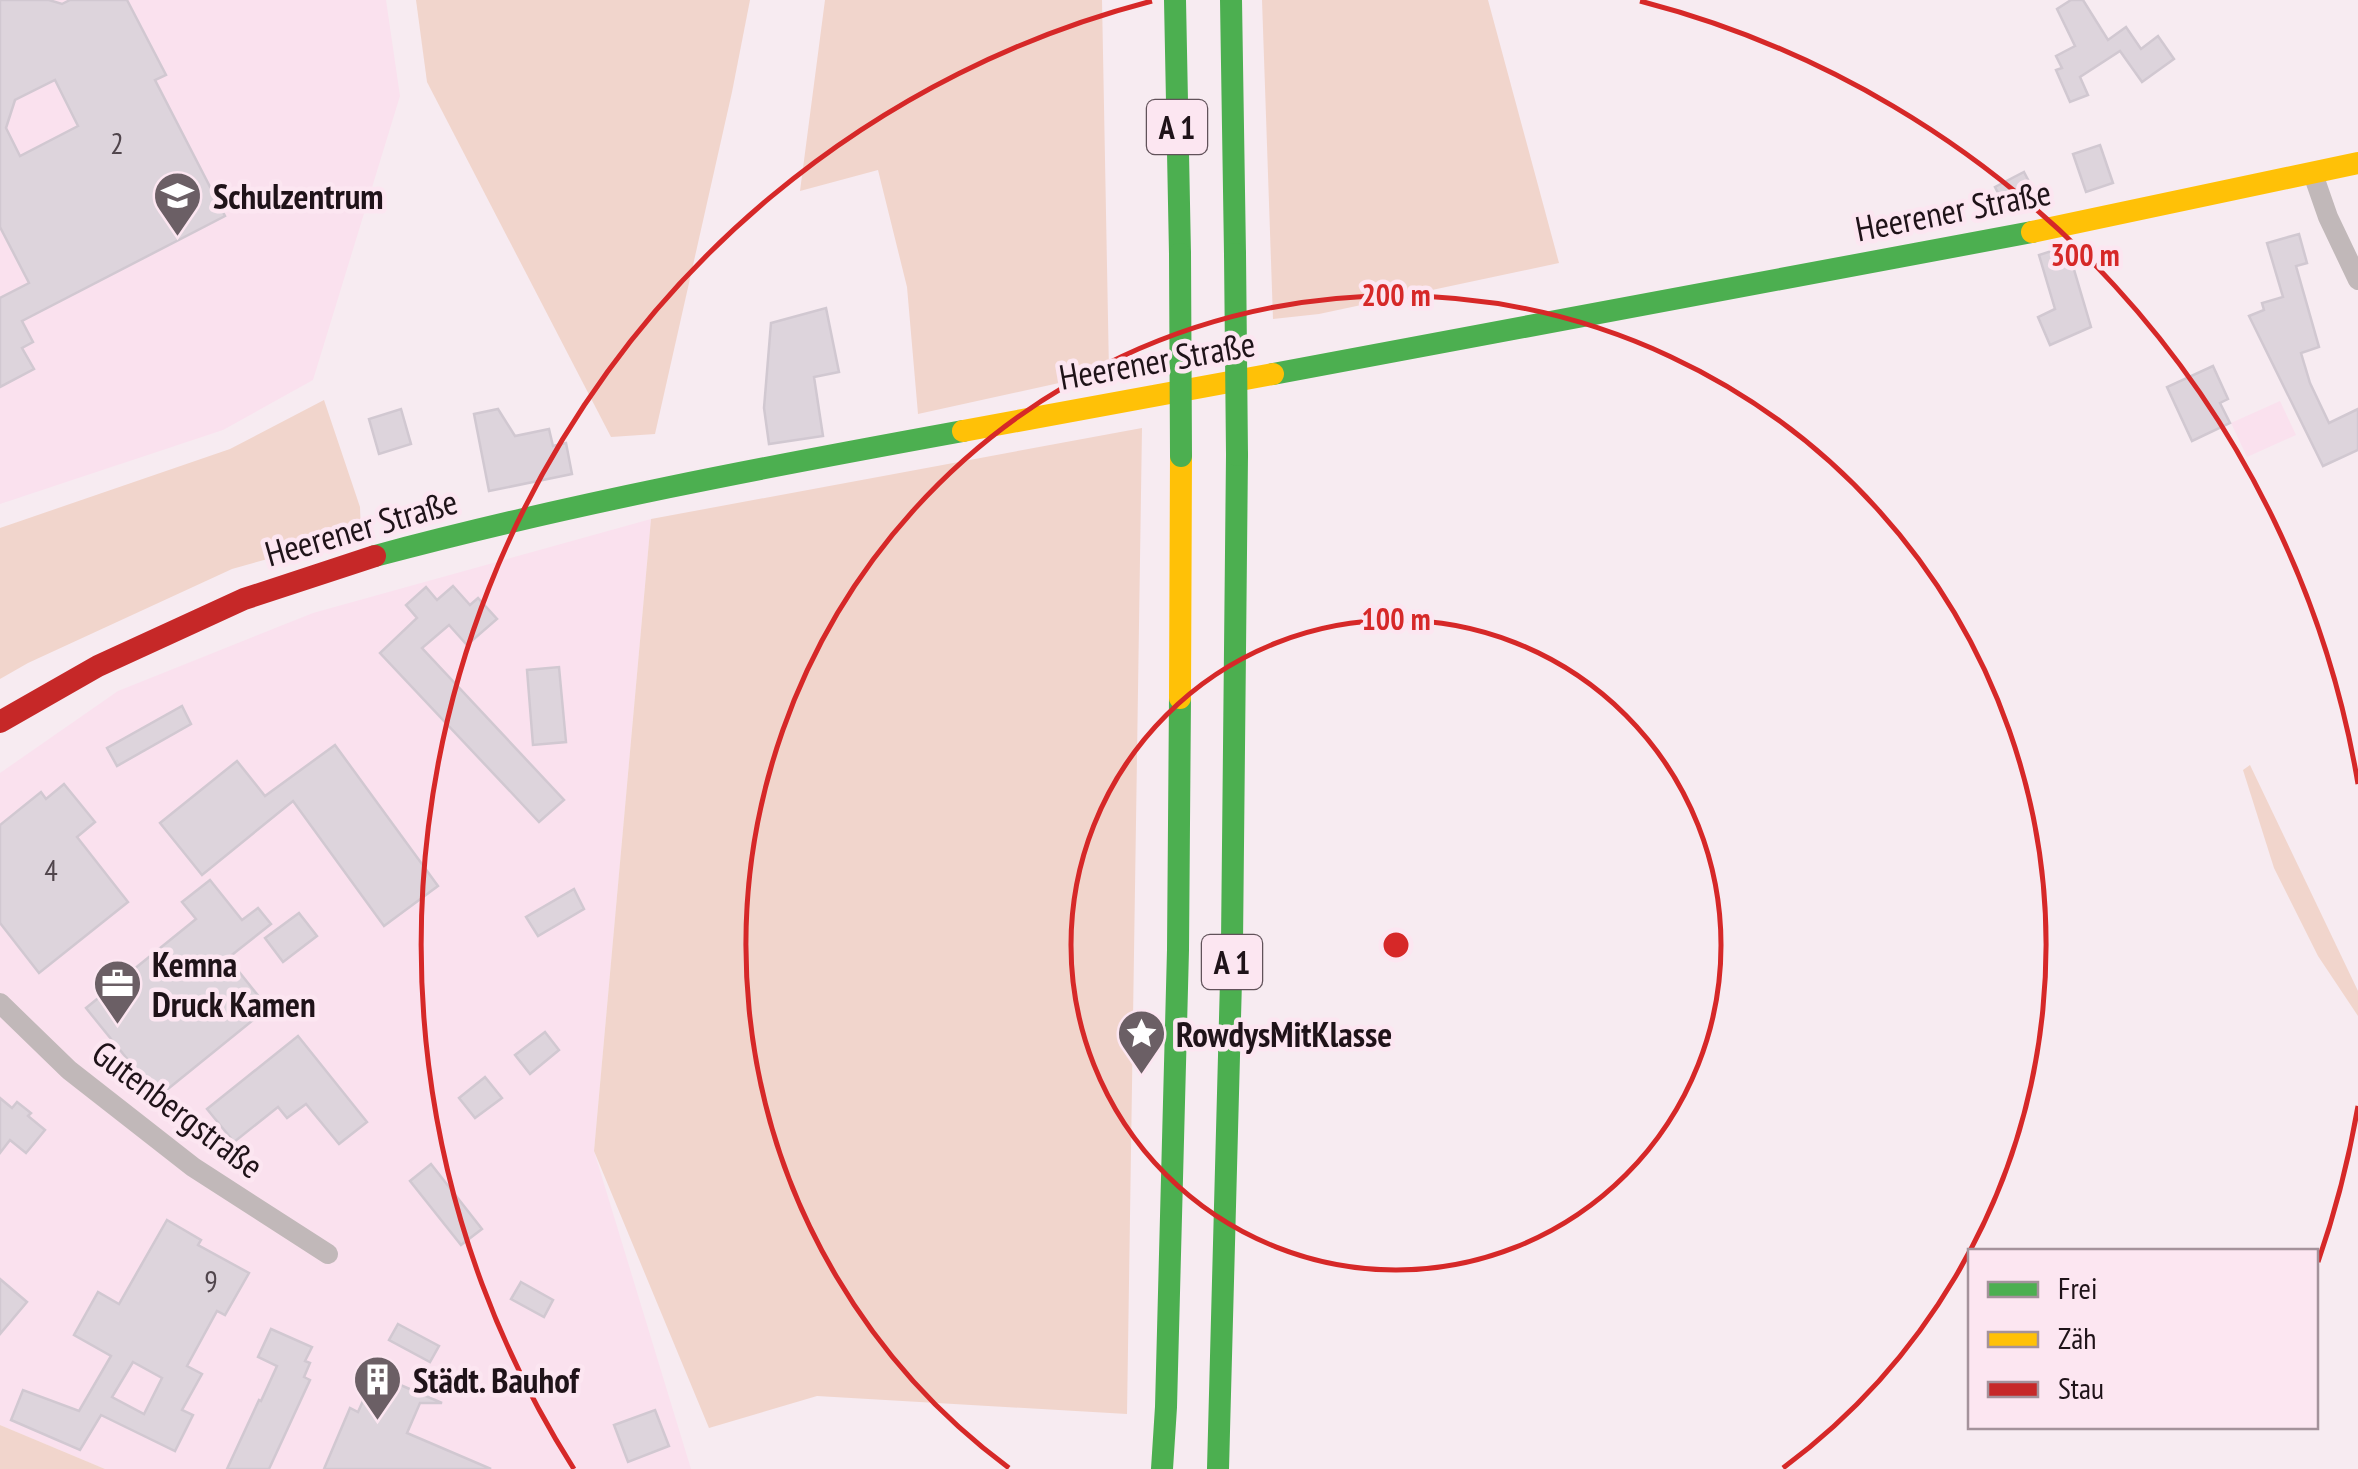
<svg xmlns="http://www.w3.org/2000/svg" width="2358" height="1469" font-family="'PT Sans Narrow',sans-serif">
	<style>
		.built { fill: #fae1ee }
		.green { fill: #f1d5cc }
		.building { fill: #ddd4dc; stroke: #d1c8d1; stroke-width: 2.5; fill-rule: evenodd }
		.lines { fill: none; stroke-linecap: round; stroke-linejoin: round }
		.street { stroke: #c1b8b9; stroke-width: 20 }
		.fast { stroke: #4caf50; stroke-width: 22 }
		.slow { stroke: #ffc107; stroke-width: 22 }
		.jam { stroke: #c62828; stroke-width: 22 }
		.fast-bridge { stroke: #4caf50; stroke-width: 22 }
		.ring { fill: none; stroke: #d62828; stroke-width: 5 }
		.labels { text-anchor: middle; dominant-baseline: central; stroke-width: 9; stroke-linejoin: round; paint-order: stroke }
		.number-label { font-size: 30px; fill: #50454c }
		.shield { fill: #fce6f1; stroke: #61525a; stroke-width: 2.5 }
		.shield-label { font-size: 32px; font-weight: bold; fill: #1f1319 }
		.poi-label { font-size: 35px; font-weight: bold; fill: #1f1319; stroke: #fce6f1; text-anchor: start }
		.street-label { font-size: 35px; fill: #1f1319; stroke: #fce6f1 }
		.centre { fill: #d62828; stroke: #fce6f1; stroke-width: 5 }
		.ring-label { font-size: 30px; text-anchor: middle; font-weight: bold; fill: #d62828; stroke: #fce6f1; stroke-width: 9; stroke-linejoin: round; paint-order: stroke }
	</style>
	<rect width="100%" height="100%" fill="#f7ebf1"/>
	<g class="built">
		<polygon points="0,0 386,0 400,96 313,380 223,430 0,504"/>
		<polygon points="2280,401 2296,435 2247,457 2231,423"/>
		<polygon points="651,519 594,1151 691,1469 105,1469 0,1425 0,773 118,691 313,613"/>
	</g>
	<g class="green">
		<polygon points="416,0 750,0 732,92 655,434 611,437 427,82"/>
		<polygon points="825,0 1102,0 1109,372 918,414 907,287 878,170 800,191"/>
		<polygon points="1262,0 1488,0 1559,263 1319,314 1273,319"/>
		<polygon points="324,400 360,507 361,533 232,569 28,663 0,679 0,528 230,449"/>
		<polygon points="1142,428 1127,1414 817,1396 709,1428 594,1151 651,519"/>
		<polygon points="2250,765 2358,991 2358,1016 2318,956 2274,868 2243,770"/>
		<polygon points="0,1425 105,1469 0,1469"/>
	</g>
	<g class="building">
		<path d="M0,0H49L62,4L70,0H127L166,75L155,80L225,216L22,321L33,342L22,348L34,369L0,387V298L29,283L0,227ZM55,80L78,126L20,156L6,128L15,100Z"/>
		<polygon points="2071,0 2083,0 2108,40 2126,27 2141,49 2158,36 2174,59 2142,82 2120,51 2080,77 2088,95 2070,102 2056,70 2062,68 2056,56 2075,46 2057,9"/>
		<polygon points="2100,145 2113,183 2086,192 2073,154"/>
		<polygon points="2024,172 2036,195 2007,211 1995,187"/>
		<polygon points="2299,234 2307,263 2296,266 2319,347 2301,353 2310,383 2329,423 2358,409 2358,450 2323,466 2249,316 2264,310 2262,303 2283,297 2267,243"/>
		<polygon points="2067,246 2091,327 2050,345 2038,317 2055,309 2039,255"/>
		<polygon points="826,308 839,372 814,377 823,436 769,444 764,408 771,323"/>
		<polygon points="2213,366 2228,399 2220,403 2230,423 2192,441 2167,387"/>
		<polygon points="401,409 411,444 379,454 369,419"/>
		<polygon points="498,409 515,436 549,429 553,446 566,443 572,474 489,491 474,414"/>
		<polygon points="453,586 470,605 478,598 497,619 467,645 449,625 422,648 564,800 539,822 380,653 417,618 406,605 426,587 437,600"/>
		<polygon points="559,667 566,742 533,745 527,670"/>
		<polygon points="182,706 191,724 117,766 107,748"/>
		<polygon points="335,745 438,886 384,926 293,801 202,875 160,823 237,761 265,796"/>
		<polygon points="64,784 95,822 77,837 128,902 39,973 0,923 0,825 41,792 46,799"/>
		<polygon points="210,880 242,920 258,908 271,924 228,958 268,1008 158,1097 86,1008 196,919 182,902"/>
		<polygon points="574,889 584,909 538,936 526,917"/>
		<polygon points="299,913 317,936 283,962 265,938"/>
		<polygon points="545,1032 559,1050 530,1074 515,1055"/>
		<polygon points="298,1036 367,1122 339,1144 306,1104 287,1118 278,1107 234,1142 207,1109"/>
		<polygon points="485,1077 502,1098 475,1118 459,1098"/>
		<polygon points="0,1098 12,1108 17,1102 31,1113 28,1116 45,1130 26,1153 10,1140 0,1153"/>
		<polygon points="431,1164 482,1229 461,1245 410,1181"/>
		<path d="M167,1220L201,1240L198,1245L249,1273L225,1315L217,1311L187,1366L202,1374L182,1410L193,1415L175,1451L101,1415L80,1450L11,1420L23,1390L79,1411L111,1356L74,1335L98,1292L119,1304ZM133,1362L162,1378L144,1414L112,1397Z"/>
		<polygon points="0,1279 27,1302 0,1334"/>
		<polygon points="521,1282 553,1300 544,1317 511,1299"/>
		<polygon points="398,1324 439,1346 430,1362 389,1340"/>
		<polygon points="271,1329 312,1347 305,1361 310,1363 304,1377 310,1380 269,1469 227,1469 259,1400 261,1401 277,1366 258,1357"/>
		<polygon points="375,1374 442,1403 420,1403 407,1433 491,1469 324,1469 350,1408 358,1412"/>
		<polygon points="655,1410 669,1446 628,1462 614,1425"/>
	</g>
	<g class="lines">
		<g class="street">
			<polyline points="2313,174 2328,217 2358,280"/>
			<polyline points="0,1003 69,1070 193,1167 328,1254"/>
		</g>
		<g class="fast">
			<polyline points="1175,0 1180,254"/>
			<polyline points="1231,0 1235,254"/>
			<polyline points="1273,374 2032,232"/>
			<path d="M375,556C569,504 765,467 963,431"/>
			<polyline points="1162,1469 1166,1407 1178,950 1180,698"/>
			<polyline points="1218,1469 1232,943 1237,455"/>
		</g>
		<g class="slow">
			<polyline points="2032,232 2358,163"/>
			<polyline points="963,431 1273,374"/>
			<polyline points="1180,698 1181,456"/>
		</g>
		<polyline class="jam" points="0,722 98,666 244,599 375,556"/>
		<g class="fast-bridge">
			<polyline points="1180,254 1181,456"/>
			<polyline points="1235,254 1237,455"/>
		</g>
	</g>
	<g class="ring">
		<circle cx="1396" cy="945" r="325"/>
		<path d="M1009 1468A650 650 0 1 1 1783 1468"/>
		<path d="M2358 1106A975 975 0 0 1 2318 1262M574 1469A975 975 0 0 1 1152 1M1640 1A975 975 0 0 1 2358 784"/>
	</g>
	<defs>
		<symbol id="school-pin" viewBox="-11 -11 22 30"><path d="M0 17L-7.5 6A9.5 9.5 0 1 1 7.5 6Z" fill="#6b5f65" stroke="#fce6f1"/><path d="M0-5L7-2L0 1L-7-2ZM-4 1L0 2.5L4 1V4Q0 6-4 4Z" fill="#fff"/></symbol>
		<symbol id="office-pin" viewBox="-11 -11 22 30"><path d="M0 17L-7.5 6A9.5 9.5 0 1 1 7.5 6Z" fill="#6b5f65" stroke="#fce6f1"/><path d="M-6-3h4V-5.5h4V-3h4V5H-6ZM-1-4.5V-3h2v-1.5ZM-6 0V1H6V0Z" fill="#fff"/></symbol>
		<symbol id="sight-pin" viewBox="-11 -11 22 30"><path d="M0 17L-7.5 6A9.5 9.5 0 1 1 7.5 6Z" fill="#6b5f65" stroke="#fce6f1"/><path d="M0-6L1.8-2.2L6-1.7L2.9 1.2L3.7 5.4L0 3.3L-3.7 5.4L-2.9 1.2L-6-1.7L-1.8-2.2Z" fill="#fff"/></symbol>
		<symbol id="building-pin" viewBox="-11 -11 22 30"><path d="M0 17L-7.5 6A9.5 9.5 0 1 1 7.5 6Z" fill="#6b5f65" stroke="#fce6f1"/><path d="M-4-6H4V6H1V3H-1V6H-4ZM-2.5-4.3h1.7v1.8h-1.7ZM.8-4.3h1.7v1.8H.8ZM-2.5-1h1.7V.8h-1.7ZM.8-1h1.7V.8H.8Z" fill="#fff"/></symbol>
	</defs>
	<g fill-rule="evenodd">
		<use href="#school-pin" x="150" y="168" width="55" height="75"/>
		<use href="#office-pin" x="90" y="956" width="55" height="75"/>
		<use href="#sight-pin" x="1114" y="1006" width="55" height="75"/>
		<use href="#building-pin" x="350" y="1352" width="55" height="75"/>
	</g>
	<g class="labels">
		<g class="number-label">
			<text x="117" y="142">2</text>
			<text x="51" y="869">4</text>
			<text x="211" y="1280">9</text>
		</g>
		<g class="shield">
			<rect x="1147" y="100" width="60" height="54" rx="8"/>
			<rect x="1202" y="935" width="60" height="54" rx="8"/>
		</g>
		<g class="shield-label">
			<text x="1177" y="127">A 1</text>
			<text x="1232" y="962">A 1</text>
		</g>
		<g class="poi-label">
			<text x="213" y="196">Schulzentrum</text>
			<text x="152" y="964">Kemna<tspan x="152" dy="40">Druck Kamen</tspan></text>
			<text x="1176" y="1034">RowdysMitKlasse</text>
			<text x="413" y="1380">Städt. Bauhof</text>
		</g>
		<g class="street-label">
			<text transform="translate(1953 210) rotate(-11)">Heerener Straße</text>
			<text transform="translate(1157 360) rotate(-10)">Heerener Straße</text>
			<text transform="translate(361 527) rotate(-16)">Heerener Straße</text>
			<text transform="translate(178 1109) rotate(37)">Gutenbergstraße</text>
		</g>
	</g>
	<circle cx="1396" cy="945" r="15" class="centre"/>
	<g class="ring-label">
		<text x="2085" y="266">300 m</text>
		<text x="1396" y="306">200 m</text>
		<text x="1396" y="630">100 m</text>
	</g>
	<rect x="1968" y="1249" width="350" height="180" fill="#fce6f1" stroke="#a4929b" stroke-width="2.5"/>
	<rect x="1988" y="1282" width="50" height="15" fill="#4caf50" stroke="#a4929b" stroke-width="2.5"/>
	<text x="2058" y="1299" font-size="30" fill="#1f1319">Frei</text>
	<rect x="1988" y="1332" width="50" height="15" fill="#ffc107" stroke="#a4929b" stroke-width="2.5"/>
	<text x="2058" y="1349" font-size="30" fill="#1f1319">Zäh</text>
	<rect x="1988" y="1382" width="50" height="15" fill="#c62828" stroke="#a4929b" stroke-width="2.5"/>
	<text x="2058" y="1399" font-size="30" fill="#1f1319">Stau</text>
</svg>
